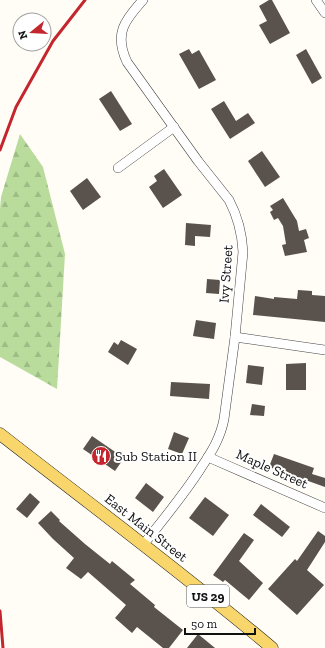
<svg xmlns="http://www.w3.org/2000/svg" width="325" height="648" font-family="'Zilla Slab',serif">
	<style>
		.forest { fill: url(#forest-firs) }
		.building { fill: #5a524d }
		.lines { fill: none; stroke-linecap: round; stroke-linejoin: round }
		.minor-casing { stroke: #444; stroke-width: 10 }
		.major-casing { stroke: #222; stroke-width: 13 }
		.minor { stroke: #fff; stroke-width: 9 }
		.major { stroke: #f9d66b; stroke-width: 12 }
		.rail { stroke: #c4262e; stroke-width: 3 }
		.labels { text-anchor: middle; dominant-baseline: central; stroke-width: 4; stroke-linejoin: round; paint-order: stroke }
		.shield { fill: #fff; stroke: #585858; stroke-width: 1 }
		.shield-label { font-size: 13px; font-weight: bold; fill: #111 }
		.street-label { font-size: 14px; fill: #111; stroke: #fff }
		.poi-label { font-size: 14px; fill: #111; stroke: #fff; text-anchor: start }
	</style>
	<defs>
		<pattern id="forest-firs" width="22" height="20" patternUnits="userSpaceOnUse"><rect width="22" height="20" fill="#b9dc9c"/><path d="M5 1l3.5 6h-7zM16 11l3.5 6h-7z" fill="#9ebc85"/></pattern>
	</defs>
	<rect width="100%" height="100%" fill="#fffdf5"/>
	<polygon class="forest" points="20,134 43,167 65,254 57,389 0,357 0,209 1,197"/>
	<g class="building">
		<polygon points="269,0 272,0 290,33 270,44 259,25 267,21 259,6"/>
		<polygon points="189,49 192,54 199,50 216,80 199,89 179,54"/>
		<polygon points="306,49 322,78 312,84 296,55"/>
		<polygon points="111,91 132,124 120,131 99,99"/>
		<polygon points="224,101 236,121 248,113 255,123 230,139 211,109"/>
		<polygon points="262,151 280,177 265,187 248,161"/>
		<polygon points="164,169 182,195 163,208 149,187 157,181 154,176"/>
		<polygon points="87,178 101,197 83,210 70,191"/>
		<polygon points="283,198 297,221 299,231 306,229 309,238 304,240 307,252 285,256 282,245 286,244 283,226 278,218 274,220 270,212 273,210 270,206"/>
		<polygon points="186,223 211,225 210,237 195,236 195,246 185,245"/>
		<polygon points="207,279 220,280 219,294 206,293"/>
		<polygon points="298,290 312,291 312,295 325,296 325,322 253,315 255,296 274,299 274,297 297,299"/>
		<polygon points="196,320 216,323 214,339 193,336"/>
		<polygon points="121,340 137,349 128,365 108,352 114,342 118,345"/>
		<polygon points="306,363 306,390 286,390 286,364"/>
		<polygon points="248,365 264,367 262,385 246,383"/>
		<polygon points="171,382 210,384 209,399 170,396"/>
		<polygon points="252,404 265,406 264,416 250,415"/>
		<polygon points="174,432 189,438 182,454 168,449"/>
		<polygon points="92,436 124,458 115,471 83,449"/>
		<polygon points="274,454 314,468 312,474 325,478 325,487 269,467"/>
		<polygon points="146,483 164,497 153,512 135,498"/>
		<polygon points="30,493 40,502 27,518 16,509"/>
		<polygon points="205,497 229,515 213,536 189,518"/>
		<polygon points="261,504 290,527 282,537 253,515"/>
		<polygon points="51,511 60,520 59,521 85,544 110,564 112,561 135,580 130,584 155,605 154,607 183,630 169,648 163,648 137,627 132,633 115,618 126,605 88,572 81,579 66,568 74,558 53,539 38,523"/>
		<polygon points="318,531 325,536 325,542 307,570 324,585 297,615 268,589 295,559 297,561"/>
		<polygon points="244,533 254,540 239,561 263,583 249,600 225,580 223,582 213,575"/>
		<polygon points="198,634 215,648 187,648"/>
	</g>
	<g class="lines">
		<defs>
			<g id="minor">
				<polyline points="316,0 325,13"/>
				<polyline points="118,168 174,127"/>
				<polyline points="235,337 325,350"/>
				<polyline points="208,457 325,508"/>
				<path d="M143,545C162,521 182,497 199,471C210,454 220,440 224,419L235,337L243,252C242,233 238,217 229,200L198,161L127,62C114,34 124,21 143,0"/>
			</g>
			<path id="major" d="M0,434C91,505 184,574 272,648"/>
		</defs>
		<use href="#minor" class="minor-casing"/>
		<use href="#major" class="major-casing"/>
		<use href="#minor" class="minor"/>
		<use href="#major" class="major"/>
		<g class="rail">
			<polyline points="0,150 16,107 53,41 85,0"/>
			<polyline points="0,611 3,648"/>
		</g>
	</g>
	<defs>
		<symbol id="restaurant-disc" viewBox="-11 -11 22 22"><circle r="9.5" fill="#c4262e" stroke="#fff"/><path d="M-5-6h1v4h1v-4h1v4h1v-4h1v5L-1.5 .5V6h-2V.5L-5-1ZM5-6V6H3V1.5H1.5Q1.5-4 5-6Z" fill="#fff"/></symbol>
	</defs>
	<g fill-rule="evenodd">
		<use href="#restaurant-disc" x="90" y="445" width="22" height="22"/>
	</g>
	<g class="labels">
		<rect class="shield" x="187" y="585" width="42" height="22" rx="3"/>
		<g class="shield-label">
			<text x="208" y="596">US 29</text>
		</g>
		<g class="street-label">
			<text transform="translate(226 274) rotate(-86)">Ivy Street</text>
			<text transform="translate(272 469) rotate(24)">Maple Street</text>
			<text transform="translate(146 528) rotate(38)">East Main Street</text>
		</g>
		<g class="poi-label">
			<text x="115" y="456">Sub Station II</text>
		</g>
	</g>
	<g transform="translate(32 32) rotate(252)"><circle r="19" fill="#ffffff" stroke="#a0a0a0"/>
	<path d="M0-3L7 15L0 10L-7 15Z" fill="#c4262e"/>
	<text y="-6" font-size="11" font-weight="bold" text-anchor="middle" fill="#111111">N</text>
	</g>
	<path d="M185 628v6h70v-6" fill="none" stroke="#111111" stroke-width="2"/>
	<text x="191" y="628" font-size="12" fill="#111111" stroke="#ffffff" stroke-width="3" paint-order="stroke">50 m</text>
</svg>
